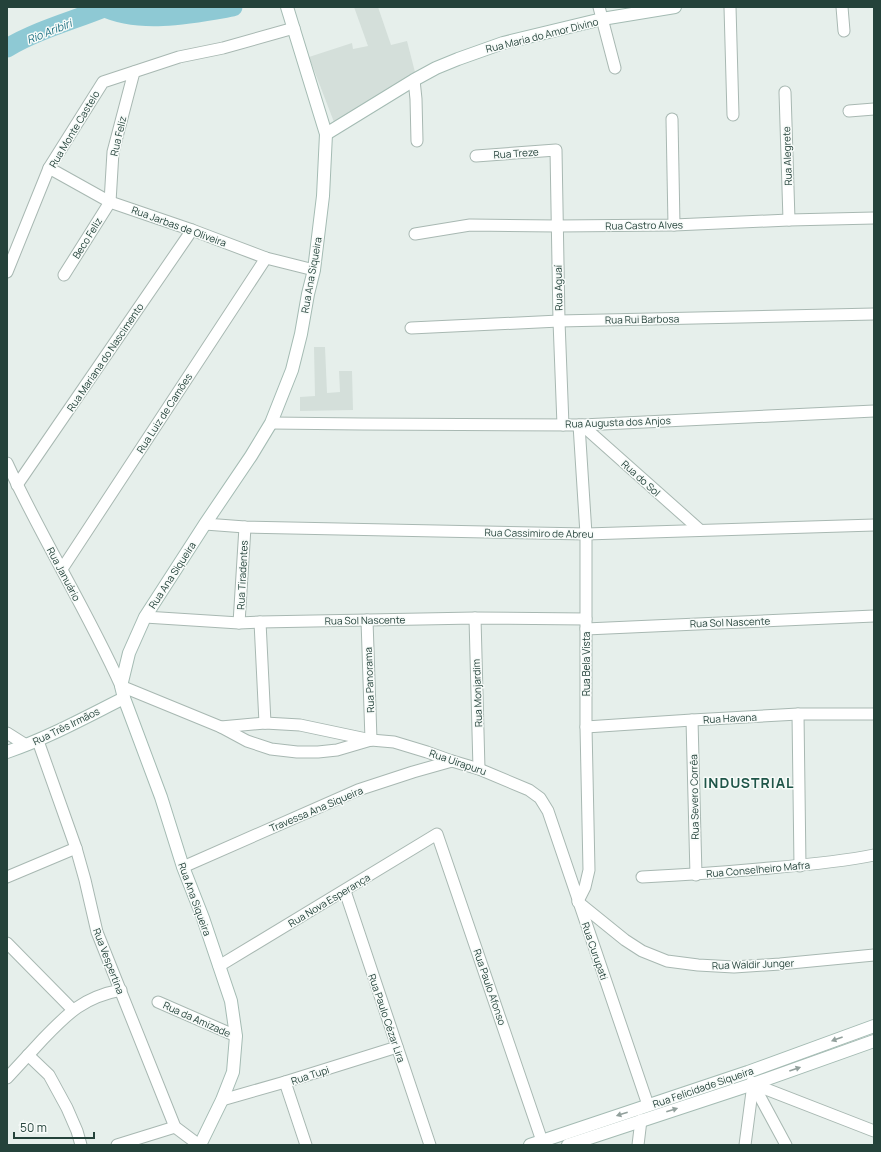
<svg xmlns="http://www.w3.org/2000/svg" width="881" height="1152" font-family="Manrope,sans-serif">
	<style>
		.built { fill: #d4dfda }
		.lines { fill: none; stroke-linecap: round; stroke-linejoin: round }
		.river { stroke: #8ec9d4; stroke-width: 19 }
		.street-casing { stroke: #a8b8b2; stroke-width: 13 }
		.secondary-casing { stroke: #a4bbb3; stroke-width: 14 }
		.street { stroke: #fff; stroke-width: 11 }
		.secondary { stroke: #fff; stroke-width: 12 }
		.oneway { fill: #92a09c }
		.labels { text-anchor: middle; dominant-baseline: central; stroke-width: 3; stroke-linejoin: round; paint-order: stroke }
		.street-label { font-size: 10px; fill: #24423a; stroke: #f7fbf9 }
		.water-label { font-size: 11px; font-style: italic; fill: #1c6f80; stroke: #f7fbf9 }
		.district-label { font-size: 14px; font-weight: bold; letter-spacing: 1px; fill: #1f5548; stroke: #f7fbf9 }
	</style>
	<rect width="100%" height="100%" fill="#e6efeb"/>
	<g class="built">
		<polygon points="354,7 378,7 391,45 407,41 416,76 334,122 309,57 352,43 353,49 368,46"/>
		<polygon points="314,347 325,347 327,393 340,392 339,371 352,371 353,410 300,411 300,397 315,396"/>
	</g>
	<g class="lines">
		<g class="river">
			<path d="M103,7C140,25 193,14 233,7"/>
			<path d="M7,48C37,30 72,21 104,8"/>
		</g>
		<defs>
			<g id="street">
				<polyline points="599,7 615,68"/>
				<polyline points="730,7 733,115"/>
				<polyline points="842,7 844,31"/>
				<polyline points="414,80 416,99 417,141"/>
				<polyline points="785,92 789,220"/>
				<polyline points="849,111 874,109"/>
				<polyline points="672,119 674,225"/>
				<polyline points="476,156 556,150 559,321 563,425"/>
				<polyline points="49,168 110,202 192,230 266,258 314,270"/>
				<polyline points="415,234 470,225 557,226 674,225 789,220 874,218"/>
				<polyline points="7,272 49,168 103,82 179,57 223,48 294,28"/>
				<polyline points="64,275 110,202 113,152 134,72"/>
				<polyline points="411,328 559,321 874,314"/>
				<polyline points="271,423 362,424 582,425 874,411"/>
				<polyline points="582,425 700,530"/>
				<path d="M7,463C42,539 87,610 121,686L221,727L247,741L271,749L297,752H318L337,750L371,740"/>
				<polyline points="17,485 192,230"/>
				<polyline points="205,524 245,527 586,534 874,525"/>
				<polyline points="62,569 266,258"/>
				<polyline points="145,617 239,623 260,622 475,618 586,619"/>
				<polyline points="475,618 479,769"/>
				<polyline points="367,620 371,740"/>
				<polyline points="260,622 265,723"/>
				<polyline points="239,623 245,527"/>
				<polyline points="586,629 874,616"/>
				<polyline points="798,714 800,866"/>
				<polyline points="692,720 696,875"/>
				<polyline points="221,727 265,723 300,725 371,740 394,742 427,752 452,761 479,769 529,790 540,798 548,811 648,1105"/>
				<polyline points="586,727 692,720 798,714 874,714"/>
				<polyline points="7,733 26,745"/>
				<polyline points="38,741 76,848 85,880 97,932 175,1127 199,1145"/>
				<polyline points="183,867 358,790 413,772 452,761"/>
				<polyline points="7,877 76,848"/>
				<path d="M642,877C685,875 728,872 770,868C805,865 840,862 874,855"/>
				<polyline points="345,891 430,1145"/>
				<polyline points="578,901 585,887 589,870 586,727 586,534 579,425"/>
				<polyline points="578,902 625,940 642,951 667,961 698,965 734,967 780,964 874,955"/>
				<polyline points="7,943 73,1010"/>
				<polyline points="219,966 437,834 542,1141"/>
				<polyline points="158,1002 236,1036"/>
				<polyline points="28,1055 49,1075 67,1108 77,1131 81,1145"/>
				<path d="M7,1078C19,1065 31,1052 43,1039C68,1013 84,997 121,990"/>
				<polyline points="285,1082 306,1145"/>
				<polyline points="752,1082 786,1145"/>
				<polyline points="753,1084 874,1131"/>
				<polyline points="222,1100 285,1082 397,1047"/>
				<polyline points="117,1145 175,1127"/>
				<polyline points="638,1145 641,1120"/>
				<polyline points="745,1145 753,1084"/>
			</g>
			<g id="secondary">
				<polyline points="326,134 414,80 436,68 458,59 503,43 602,19 675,7"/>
				<path d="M7,752C48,738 86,717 124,698"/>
				<polyline points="200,1145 222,1100 233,1072 236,1036 231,1001 203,918 183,867 161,797 124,698 121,686 129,653 145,617 205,524 251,456 271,423 292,370 301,334 308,294 314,270 323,196 326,134 287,7"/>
				<polyline points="530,1145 748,1072 874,1026"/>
				<polyline points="568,1145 753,1084 874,1041"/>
			</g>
		</defs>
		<use href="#street" class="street-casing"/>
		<use href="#secondary" class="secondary-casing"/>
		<use href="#street" class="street"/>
		<use href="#secondary" class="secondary"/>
	</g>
	<defs><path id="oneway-solid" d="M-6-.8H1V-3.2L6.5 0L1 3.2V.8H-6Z"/></defs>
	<g class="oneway">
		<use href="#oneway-solid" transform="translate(837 1039) rotate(160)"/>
		<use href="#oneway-solid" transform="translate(795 1069) rotate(-19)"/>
		<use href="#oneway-solid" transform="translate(672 1110) rotate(-18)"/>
		<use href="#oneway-solid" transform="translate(622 1114) rotate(162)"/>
	</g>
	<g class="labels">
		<g class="street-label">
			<text transform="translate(542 35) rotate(-14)">Rua Maria do Amor Divino</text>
			<text transform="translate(74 129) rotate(-59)">Rua Monte Castelo</text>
			<text transform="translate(118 136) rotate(-77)">Rua Feliz</text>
			<text transform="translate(516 153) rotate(-4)">Rua Treze</text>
			<text transform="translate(787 156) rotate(-92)">Rua Alegrete</text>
			<text transform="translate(644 225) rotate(-1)">Rua Castro Alves</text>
			<text transform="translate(179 226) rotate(20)">Rua Jarbas de Oliveira</text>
			<text transform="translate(87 238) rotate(-58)">Beco Feliz</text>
			<text transform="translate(311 275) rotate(-80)">Rua Ana Siqueira</text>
			<text transform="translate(558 288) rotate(-91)">Rua Aguaí</text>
			<text transform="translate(642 319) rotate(-1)">Rua Rui Barbosa</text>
			<text transform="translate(105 357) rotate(-56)">Rua Mariana do Nascimento</text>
			<text transform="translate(164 413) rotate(-57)">Rua Luiz de Camões</text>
			<text transform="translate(618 422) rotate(-2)">Rua Augusta dos Anjos</text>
			<text transform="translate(641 478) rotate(42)">Rua do Sol</text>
			<text transform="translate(539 533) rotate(1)">Rua Cassimiro de Abreu</text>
			<text transform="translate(64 574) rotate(62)">Rua Januário</text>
			<text transform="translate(172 575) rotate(-57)">Rua Ana Siqueira</text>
			<text transform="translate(242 575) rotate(-87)">Rua Tiradentes</text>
			<text transform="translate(365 620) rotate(-1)">Rua Sol Nascente</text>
			<text transform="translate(730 622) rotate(-2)">Rua Sol Nascente</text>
			<text transform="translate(586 664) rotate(-90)">Rua Bela Vista</text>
			<text transform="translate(369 680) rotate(-92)">Rua Panorama</text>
			<text transform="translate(477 693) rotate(-92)">Rua Monjardim</text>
			<text transform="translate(730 718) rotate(-3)">Rua Havana</text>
			<text transform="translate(66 726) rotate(-26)">Rua Três Irmãos</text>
			<text transform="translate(458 762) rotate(19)">Rua Uirapuru</text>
			<text transform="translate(694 797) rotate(-91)">Rua Severo Corrêa</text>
			<text transform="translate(316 809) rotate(-23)">Travessa Ana Siqueira</text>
			<text transform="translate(758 869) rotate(-5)">Rua Conselheiro Mafra</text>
			<text transform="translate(195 899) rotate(70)">Rua Ana Siqueira</text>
			<text transform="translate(329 900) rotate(-31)">Rua Nova Esperança</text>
			<text transform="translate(595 951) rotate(71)">Rua Curupati</text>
			<text transform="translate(109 961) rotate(69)">Rua Vespertina</text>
			<text transform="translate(753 964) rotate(-2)">Rua Waldir Junger</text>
			<text transform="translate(490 987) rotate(71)">Rua Paulo Afonso</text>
			<text transform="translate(387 1018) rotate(71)">Rua Paulo Cézar Lira</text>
			<text transform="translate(197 1019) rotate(24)">Rua da Amizade</text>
			<text transform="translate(310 1075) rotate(-18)">Rua Tupi</text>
			<text transform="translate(703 1087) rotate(-19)">Rua Felicidade Siqueira</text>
		</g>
		<g class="water-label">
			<text transform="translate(49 31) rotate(-22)">Rio Aribiri</text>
		</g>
		<g class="district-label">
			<text x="749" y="782">INDUSTRIAL</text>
		</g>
	</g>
	<rect width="881" height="1152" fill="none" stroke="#24423a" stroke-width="16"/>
	<path d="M14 1132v6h80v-6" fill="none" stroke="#24423a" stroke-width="2"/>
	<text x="20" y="1132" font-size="12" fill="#24423a" stroke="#f7fbf9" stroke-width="3" paint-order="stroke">50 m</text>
</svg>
